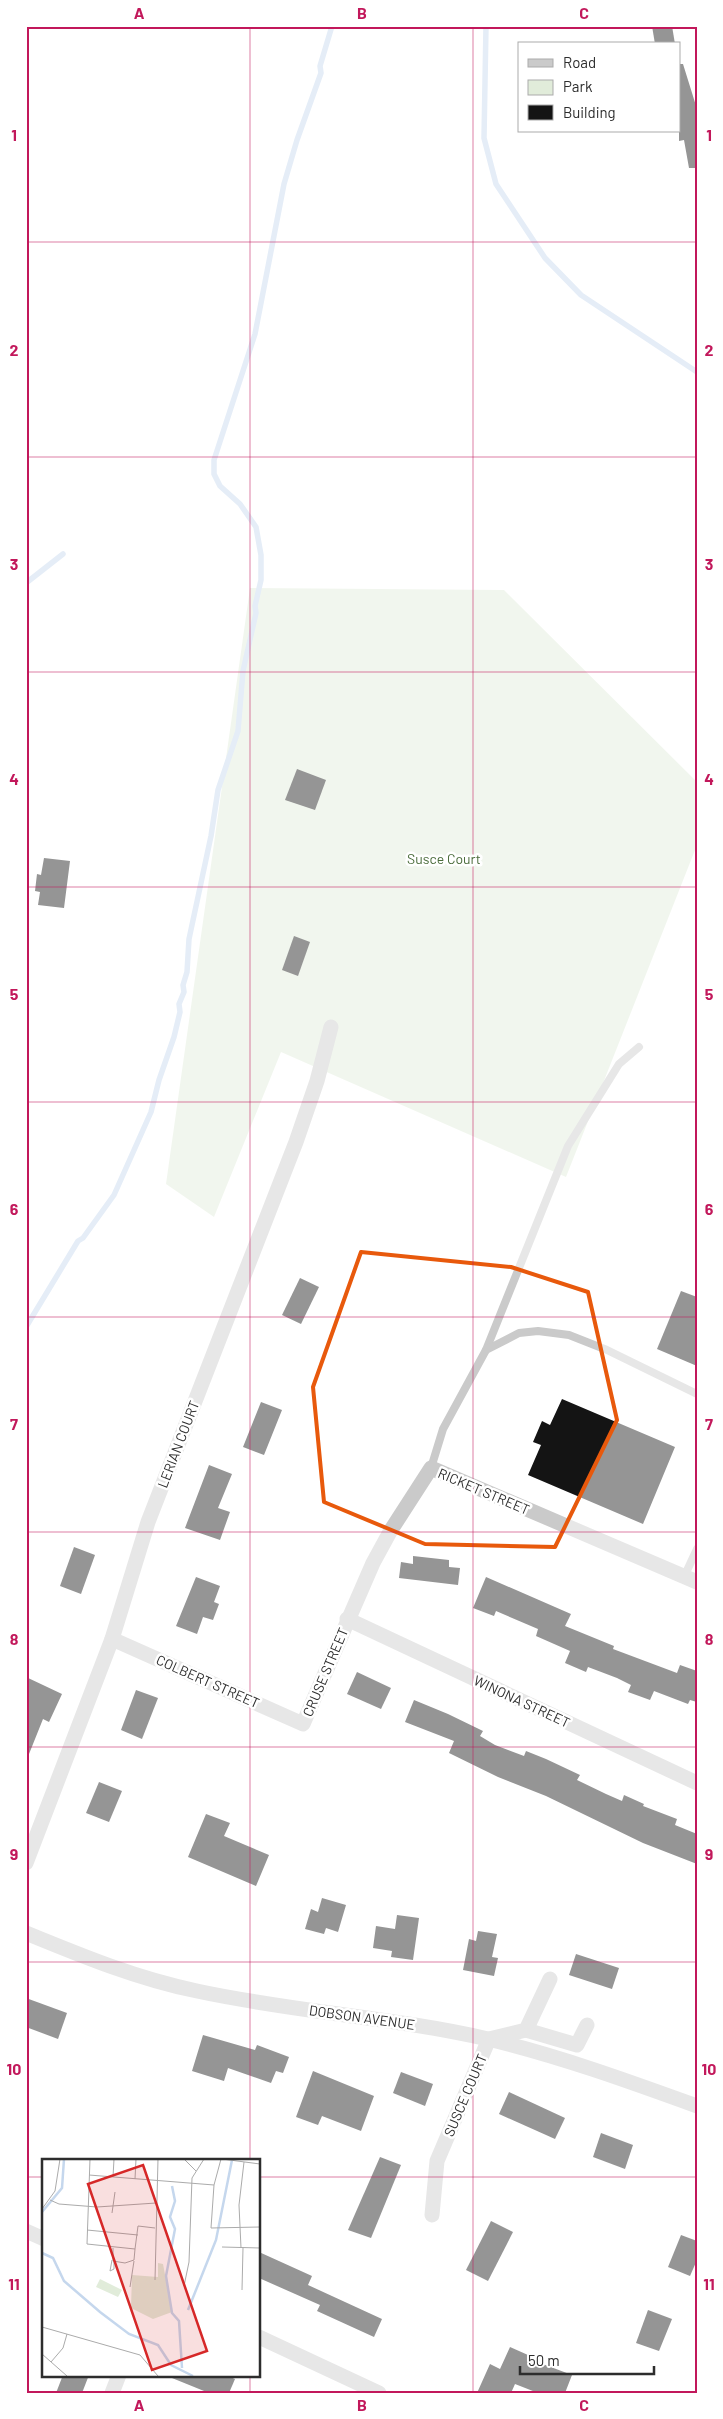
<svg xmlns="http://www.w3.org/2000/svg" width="723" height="2419" font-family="Barlow,sans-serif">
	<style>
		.green { fill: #e1ecda }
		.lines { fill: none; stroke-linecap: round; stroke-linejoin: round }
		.stream { stroke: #c5d7ed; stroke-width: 5.5 }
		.building { fill: #141414 }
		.service { stroke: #cacaca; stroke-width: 8 }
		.minor { stroke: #cacaca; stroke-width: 15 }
		.marked { fill: none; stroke: #e8590c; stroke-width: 4; stroke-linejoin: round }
		.grid { fill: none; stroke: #c2185b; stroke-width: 1; stroke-opacity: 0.55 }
		.labels { text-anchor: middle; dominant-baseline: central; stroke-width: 5; stroke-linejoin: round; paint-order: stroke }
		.park-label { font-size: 14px; fill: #496b39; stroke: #fff }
		.street-label { font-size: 14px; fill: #2d2d2d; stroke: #fff }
		.inset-river { fill: none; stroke: #c5d7ed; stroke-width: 2.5 }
		.inset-road { fill: none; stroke: #ababab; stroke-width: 1 }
		.view { fill: #d62828; fill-opacity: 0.15; stroke: #d62828; stroke-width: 2.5 }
		.inset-edge { fill: none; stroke: #2d2d2d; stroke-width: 2.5 }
		.neatline { fill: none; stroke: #c2185b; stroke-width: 2 }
		.grid-label { font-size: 16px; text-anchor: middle; font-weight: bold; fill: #c2185b }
	</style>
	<rect width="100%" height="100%" fill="#fff"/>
	<polygon class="green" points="250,588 504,590 697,782 697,845 566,1177 281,1052 214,1217 166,1184"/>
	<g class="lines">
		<g class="stream">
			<polyline points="486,26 484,138 496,184 545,258 581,295 697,372"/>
			<polyline points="26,583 63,554"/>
			<polyline points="26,1327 78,1241 83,1238 114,1195 151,1112 159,1080 174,1037 180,1012 179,1004 184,992 183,985 187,972 189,939 211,836 218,790 238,731 243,671 256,613 255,606 261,580 261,555 256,527 240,504 220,486 214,474 214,460 255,334 284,184 297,140 321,73 320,66 332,26"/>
		</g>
	</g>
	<g class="building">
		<polygon points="652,26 672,26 675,44 655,44"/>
		<polygon points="679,64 683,64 697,109 697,168 689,168 684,140 679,141"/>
		<polygon points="297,769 326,780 315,810 285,800"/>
		<polygon points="44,858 70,861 64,908 38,905 40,892 35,891 37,874 41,875"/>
		<polygon points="294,936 310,942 298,976 282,970"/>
		<polygon points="300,1278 319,1287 301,1324 282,1315"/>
		<polygon points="681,1291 697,1297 697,1366 657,1349"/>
		<polygon points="562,1399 675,1447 643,1524 528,1475 541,1445 533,1442 542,1421 550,1425"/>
		<polygon points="261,1402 282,1410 264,1455 243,1447"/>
		<polygon points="209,1465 232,1474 218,1508 230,1512 220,1540 185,1528"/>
		<polygon points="74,1547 95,1555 81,1594 60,1586"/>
		<polygon points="413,1556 449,1560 449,1567 460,1568 458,1585 399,1578 401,1562 413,1564"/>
		<polygon points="196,1577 220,1586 214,1602 219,1604 213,1620 203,1617 197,1634 176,1626"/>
		<polygon points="486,1577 571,1614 565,1626 614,1646 613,1649 677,1673 680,1665 697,1671 697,1702 690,1700 688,1704 654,1691 650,1700 628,1692 631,1685 617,1678 588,1667 586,1672 565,1663 570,1651 536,1636 538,1629 496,1611 494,1616 473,1608"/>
		<polygon points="357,1672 391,1688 381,1709 347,1694"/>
		<polygon points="26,1677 62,1694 49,1722 43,1719 27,1759"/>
		<polygon points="136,1690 158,1698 142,1739 121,1730"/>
		<polygon points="414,1700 448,1714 483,1731 480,1736 495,1745 524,1756 526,1751 546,1759 580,1775 577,1780 606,1794 622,1801 624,1795 644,1804 643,1806 677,1819 675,1825 697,1834 697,1864 643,1843 546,1796 498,1777 449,1753 454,1741 405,1722"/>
		<polygon points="99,1782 122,1791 109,1822 86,1813"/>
		<polygon points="206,1814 230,1823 224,1836 269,1855 256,1886 188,1857"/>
		<polygon points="322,1898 346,1905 338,1932 326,1928 324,1934 305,1929 311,1909 318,1912"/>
		<polygon points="397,1915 419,1918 413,1960 391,1957 392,1951 373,1948 376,1926 395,1929"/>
		<polygon points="478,1931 497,1934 492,1957 498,1958 494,1976 463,1970 469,1939 476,1941"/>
		<polygon points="576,1954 619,1968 612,1989 569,1975"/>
		<polygon points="26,1998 67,2013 58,2039 26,2027"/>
		<polygon points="203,2035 255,2050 257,2045 289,2057 283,2073 276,2071 271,2083 228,2068 224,2081 192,2071"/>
		<polygon points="313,2071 374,2096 361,2131 322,2116 318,2125 296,2117"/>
		<polygon points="401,2072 433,2084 425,2106 393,2093"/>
		<polygon points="509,2092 565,2118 555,2139 499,2114"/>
		<polygon points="601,2133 633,2145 625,2169 593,2157"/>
		<polygon points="380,2157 401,2165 371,2238 348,2230"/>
		<polygon points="491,2221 513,2232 488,2281 466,2270"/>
		<polygon points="681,2235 697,2241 697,2260 690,2276 668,2267"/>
		<polygon points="259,2252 312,2276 308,2285 382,2319 374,2337 317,2311 320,2305 259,2278"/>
		<polygon points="648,2310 672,2319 659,2351 636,2343"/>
		<polygon points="510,2347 528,2355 527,2358 572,2375 565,2393 538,2393 515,2384 511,2393 477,2393 490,2364 500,2369"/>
		<polygon points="63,2375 89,2375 82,2393 56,2393"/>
		<polygon points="226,2375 235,2379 229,2393 209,2393 167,2376"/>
	</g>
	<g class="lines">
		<g class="service">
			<polyline points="486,1350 568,1146 619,1064 639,1047"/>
			<polyline points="431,1468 443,1429 486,1350 519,1333 538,1331 569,1335 607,1350 697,1394"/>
			<polyline points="684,1577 697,1549"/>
		</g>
		<g class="minor">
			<polyline points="347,1619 697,1783"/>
			<polyline points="112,1639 303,1724 373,1563 391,1530 431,1468 697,1582"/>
			<polyline points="26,1863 112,1639 148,1522 296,1142 317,1081 331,1027"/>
			<path d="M26,1933C82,1956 138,1979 197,1991C294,2012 392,2017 488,2039C559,2056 628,2081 697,2106"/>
			<polyline points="526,2030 577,2045 587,2025"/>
			<polyline points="432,2215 437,2161 489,2039 526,2030 550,1979"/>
			<polyline points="26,2231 44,2239"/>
			<polyline points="259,2337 379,2393"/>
			<polyline points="112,2393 119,2375"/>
		</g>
	</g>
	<path d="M0 0H723V2419H0ZM361,1252L511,1267L588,1292L617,1420L555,1547L425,1544L324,1502L313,1387Z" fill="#fff" fill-opacity=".55" fill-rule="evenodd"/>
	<path class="marked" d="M361,1252L511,1267L588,1292L617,1420L555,1547L425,1544L324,1502L313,1387Z"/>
	<path class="grid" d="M250,26V2160M473,26V2393M26,242H697M26,457H697M26,672H697M26,887H697M26,1102H697M26,1317H697M26,1532H697M26,1747H697M26,1962H697M26,2177H44M259,2177H697M250,2375V2393"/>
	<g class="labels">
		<g class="park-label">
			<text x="444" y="858">Susce Court</text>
		</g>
		<g class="street-label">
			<text transform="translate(178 1444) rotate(-69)">LERIAN COURT</text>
			<text transform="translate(484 1491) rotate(23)">RICKET STREET</text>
			<text transform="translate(325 1672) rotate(-67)">CRUSE STREET</text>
			<text transform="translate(208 1681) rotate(24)">COLBERT STREET</text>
			<text transform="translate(522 1701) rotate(25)">WINONA STREET</text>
			<text transform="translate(362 2017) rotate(8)">DOBSON AVENUE</text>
			<text transform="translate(465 2095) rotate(-67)">SUSCE COURT</text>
		</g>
	</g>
	<g transform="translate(42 2159)">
		<rect width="218" height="218" fill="#fff"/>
		<path d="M116,104L121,105L130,153L111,160L89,149L90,116L116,118ZM58,120L80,131L76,138L54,128Z" fill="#e1ecda"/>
		<path class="inset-river" d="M130,27L133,42L128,58L133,70L124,117L130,154L137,162L140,209M0,53L20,29L22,0M0,94L11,99L22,122L58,153L87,175L116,186L129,206L151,217M146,151L174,81L190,1"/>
		<path class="inset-road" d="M48,0L45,85L93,90L96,67L113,69M142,0L154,12M179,0L172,26L169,69L218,68M180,0L218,5M47,16L172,26M71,18L72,0M93,20L94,0M8,41L17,45L55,48L114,44M0,50L13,32L18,0M70,54L73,33M45,71L96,76M180,88L218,89M71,89V102L83,104L92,101L93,90M199,89L197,46L202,3M70,101L68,112L72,110V102M113,121L116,0M142,127L147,103L150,19L162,0M88,128L92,102M200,131L201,89M0,168L98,196L116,217M0,195L25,217M9,203L21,189L25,175"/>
		<path class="view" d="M101,6L165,192L110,211L46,25Z"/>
		<rect width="218" height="218" class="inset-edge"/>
	</g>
	<rect width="723" height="2419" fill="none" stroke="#ffffff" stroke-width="55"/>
	<rect x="518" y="42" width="162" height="90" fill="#ffffff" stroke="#ababab"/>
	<rect x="528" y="59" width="25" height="8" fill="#cacaca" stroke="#ababab"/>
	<text x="563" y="68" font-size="15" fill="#2d2d2d">Road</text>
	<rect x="528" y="80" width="25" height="15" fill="#e1ecda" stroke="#ababab"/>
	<text x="563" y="92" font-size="15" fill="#2d2d2d">Park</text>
	<rect x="528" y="105" width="25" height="15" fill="#141414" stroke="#ababab"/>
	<text x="563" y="118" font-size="15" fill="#2d2d2d">Building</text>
	<path d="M520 2366v8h134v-8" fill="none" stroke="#2d2d2d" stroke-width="2.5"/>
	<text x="528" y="2366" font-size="15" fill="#2d2d2d" stroke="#ffffff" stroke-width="4" paint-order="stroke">50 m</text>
	<rect x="28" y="28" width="668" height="2364" class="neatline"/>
	<g class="grid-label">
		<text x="139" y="19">A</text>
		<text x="362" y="19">B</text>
		<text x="584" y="19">C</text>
		<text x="14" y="141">1</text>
		<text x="709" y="141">1</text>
		<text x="14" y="356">2</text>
		<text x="709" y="356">2</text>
		<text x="14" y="570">3</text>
		<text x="709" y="570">3</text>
		<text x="14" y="785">4</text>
		<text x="709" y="785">4</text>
		<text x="14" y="1000">5</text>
		<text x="709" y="1000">5</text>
		<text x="14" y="1215">6</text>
		<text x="709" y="1215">6</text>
		<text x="14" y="1430">7</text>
		<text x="709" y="1430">7</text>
		<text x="14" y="1645">8</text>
		<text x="709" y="1645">8</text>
		<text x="14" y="1860">9</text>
		<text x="709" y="1860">9</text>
		<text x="14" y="2075">10</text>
		<text x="709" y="2075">10</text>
		<text x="14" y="2290">11</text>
		<text x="709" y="2290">11</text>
		<text x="139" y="2411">A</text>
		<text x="362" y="2411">B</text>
		<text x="584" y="2411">C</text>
	</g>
</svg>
